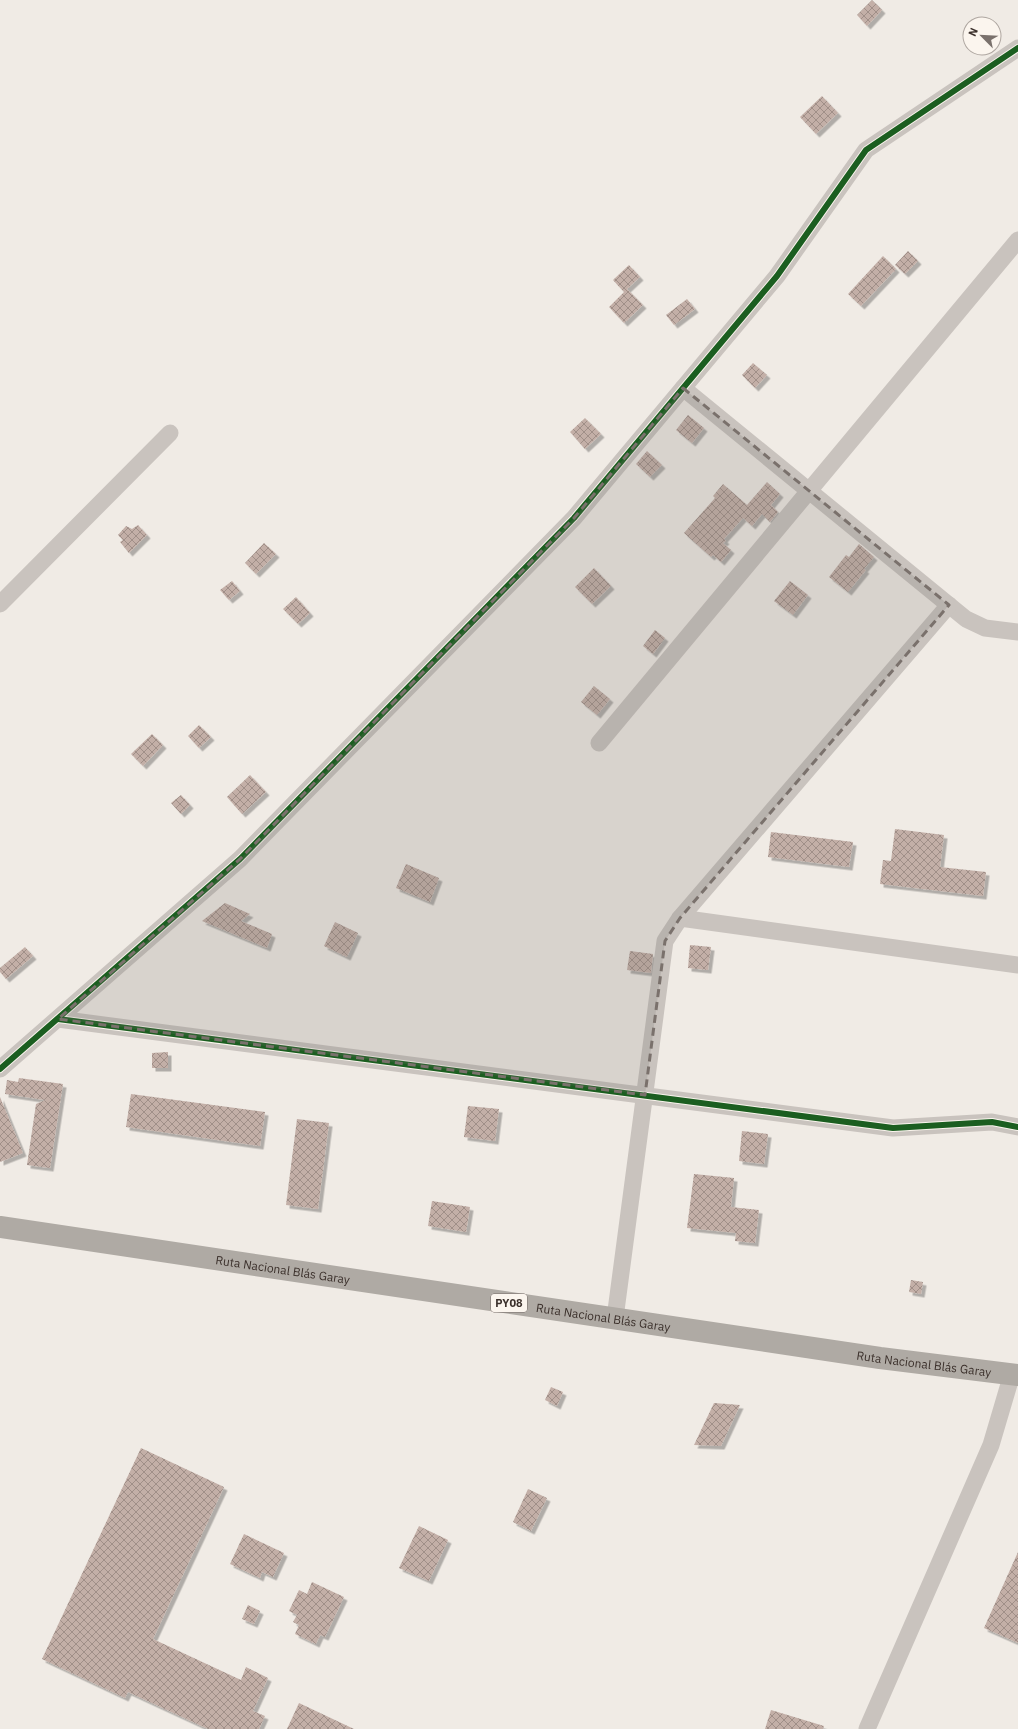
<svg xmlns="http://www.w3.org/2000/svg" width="1018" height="1729" font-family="'IBM Plex Sans',sans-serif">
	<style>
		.building { fill: url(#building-cross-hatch); filter: url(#shadow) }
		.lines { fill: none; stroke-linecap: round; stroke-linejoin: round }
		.street { stroke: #c9c3be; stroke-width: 17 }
		.highway { stroke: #afaaa4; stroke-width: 22 }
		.cycleway-casing { stroke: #fbf5ee; stroke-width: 8 }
		.cycleway { stroke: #1b5e20; stroke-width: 6 }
		.marked { fill: #7a716c; fill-opacity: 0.2; stroke: #7a716c; stroke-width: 3; stroke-dasharray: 8 5; stroke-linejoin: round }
		.labels { text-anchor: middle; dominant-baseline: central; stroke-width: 4; stroke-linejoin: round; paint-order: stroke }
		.shield { fill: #fbf5ee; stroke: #756b66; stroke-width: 1 }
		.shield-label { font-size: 11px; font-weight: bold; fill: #3b302b }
		.street-label { font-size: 12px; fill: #3b302b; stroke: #fbf5ee }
	</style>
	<defs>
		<pattern id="building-cross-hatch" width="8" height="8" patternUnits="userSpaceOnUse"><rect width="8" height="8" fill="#c3afa7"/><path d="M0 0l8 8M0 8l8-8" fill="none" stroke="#a08f88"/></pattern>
		<filter id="shadow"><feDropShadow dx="3.5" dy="3.5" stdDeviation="0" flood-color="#0004"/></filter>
	</defs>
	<rect width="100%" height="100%" fill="#f0ebe5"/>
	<g class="building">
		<polygon points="872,0 882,10 867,26 857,15"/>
		<polygon points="822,96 838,113 816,134 800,117"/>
		<polygon points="908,251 918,261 905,274 895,265"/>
		<polygon points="883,256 896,269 861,306 848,294"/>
		<polygon points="629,265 640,277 627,289 643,305 624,323 609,307 624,292 613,280"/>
		<polygon points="687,299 695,309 674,325 666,315"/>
		<polygon points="753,363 767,375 755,388 742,375"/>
		<polygon points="688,415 704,428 692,443 676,430"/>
		<polygon points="585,418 601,434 585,449 570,432"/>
		<polygon points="647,451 662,465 650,477 636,464"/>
		<polygon points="767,482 780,494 771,505 778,512 770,522 762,514 752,526 743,518 724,539 726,541 723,543 731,550 721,562 713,555 711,557 684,533 715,498 713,496 723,484 747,505"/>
		<polygon points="138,525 147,535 129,553 120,542 123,540 118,535 126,526 132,529"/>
		<polygon points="264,543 276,554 256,574 245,563"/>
		<polygon points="859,544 874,557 864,569 866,570 848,592 829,577 846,555 849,557"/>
		<polygon points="594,568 611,586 592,604 575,587"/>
		<polygon points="232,581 240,591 229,600 220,590"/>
		<polygon points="790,581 808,595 793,615 774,601"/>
		<polygon points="296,597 310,613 298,624 283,609"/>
		<polygon points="655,630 665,638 653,654 643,646"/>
		<polygon points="594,686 610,699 597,715 581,702"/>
		<polygon points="199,725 211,737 199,748 188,736"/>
		<polygon points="152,734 163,745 143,766 131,754"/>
		<polygon points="250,775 266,792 242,814 227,797"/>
		<polygon points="181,795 190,805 181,814 171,803"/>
		<polygon points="895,829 944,835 940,867 986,872 983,896 880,884 883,860 891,861"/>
		<polygon points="771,832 853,842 849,867 768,857"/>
		<polygon points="406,864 439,878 430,902 396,888"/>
		<polygon points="225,903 250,914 241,921 272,934 267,948 202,921"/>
		<polygon points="335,922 358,933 347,957 324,946"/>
		<polygon points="690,945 711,947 708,970 688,968"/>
		<polygon points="25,947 33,956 6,979 0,972 0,968"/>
		<polygon points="630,951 653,954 651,973 627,970"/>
		<polygon points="168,1052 168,1068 152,1068 152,1053"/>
		<polygon points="19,1078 63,1084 50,1168 27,1165 36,1104 45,1100 5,1094 7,1080 18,1082"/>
		<polygon points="131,1094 265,1112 260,1146 126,1127"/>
		<polygon points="0,1097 23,1153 0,1162"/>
		<polygon points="468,1106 499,1109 495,1141 464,1137"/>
		<polygon points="297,1119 329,1123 318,1209 286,1205"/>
		<polygon points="742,1131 768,1134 764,1164 739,1161"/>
		<polygon points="694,1174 734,1178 731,1207 759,1210 755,1243 735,1241 736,1233 687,1228"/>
		<polygon points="432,1201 470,1207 466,1232 428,1226"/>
		<polygon points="911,1280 923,1282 921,1294 909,1292"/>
		<polygon points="551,1387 563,1392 557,1406 545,1400"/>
		<polygon points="714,1403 740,1405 721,1446 694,1445"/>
		<polygon points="141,1448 224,1487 153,1639 241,1680 246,1667 268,1678 253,1711 265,1716 259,1729 208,1729 128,1692 125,1698 42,1659"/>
		<polygon points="528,1489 547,1498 531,1531 513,1522"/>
		<polygon points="419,1526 448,1540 429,1581 399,1568"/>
		<polygon points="244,1534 284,1553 273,1577 262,1572 260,1578 230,1564"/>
		<polygon points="1018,1552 1018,1643 984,1628"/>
		<polygon points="312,1582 344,1597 325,1637 320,1635 316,1644 295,1634 299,1625 293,1622 297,1615 289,1611 299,1590 307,1594"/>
		<polygon points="248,1605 260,1611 254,1624 242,1619"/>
		<polygon points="299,1703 354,1729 287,1729"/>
		<polygon points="771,1710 824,1726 823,1729 765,1729"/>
	</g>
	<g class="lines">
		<g class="street">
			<polyline points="683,388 966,619 985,628 1018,632"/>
			<polyline points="0,604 170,433"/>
			<polyline points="599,743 1018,240"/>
			<polyline points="680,918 1018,965"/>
			<polyline points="58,1019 893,1128 992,1122 1018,1127"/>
			<polyline points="0,1069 240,859 574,518 777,276 866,150 1018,48"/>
			<polyline points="615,1318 665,941 680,918 949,605"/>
			<polyline points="867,1729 991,1445 1012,1374"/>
		</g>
		<path class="highway" id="s1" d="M0,1227L880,1358L1018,1375"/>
		<defs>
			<g id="cycleway">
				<polyline points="58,1019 893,1128 992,1122 1018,1127"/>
				<polyline points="0,1069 240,859 574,518 777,276 866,150 1018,48"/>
			</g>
		</defs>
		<use href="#cycleway" class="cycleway-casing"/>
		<use href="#cycleway" class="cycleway"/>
	</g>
	<path class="marked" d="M683,388L949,605L680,918L665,941L645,1095L58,1019L240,859L574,518Z"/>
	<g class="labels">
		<rect class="shield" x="491" y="1294" width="36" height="18" rx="3"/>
		<g class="shield-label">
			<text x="509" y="1303">PY08</text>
		</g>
		<g class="street-label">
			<text stroke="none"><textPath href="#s1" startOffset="286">Ruta Nacional Blás Garay</textPath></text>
			<text stroke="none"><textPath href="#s1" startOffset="610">Ruta Nacional Blás Garay</textPath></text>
			<text stroke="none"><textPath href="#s1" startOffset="934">Ruta Nacional Blás Garay</textPath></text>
		</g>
	</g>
	<g transform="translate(982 36) rotate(294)"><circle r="19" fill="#fbf5ee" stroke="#aea6a0"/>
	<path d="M0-3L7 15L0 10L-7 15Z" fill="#7a716c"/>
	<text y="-6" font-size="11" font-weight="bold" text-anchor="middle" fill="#3b302b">N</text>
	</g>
</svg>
